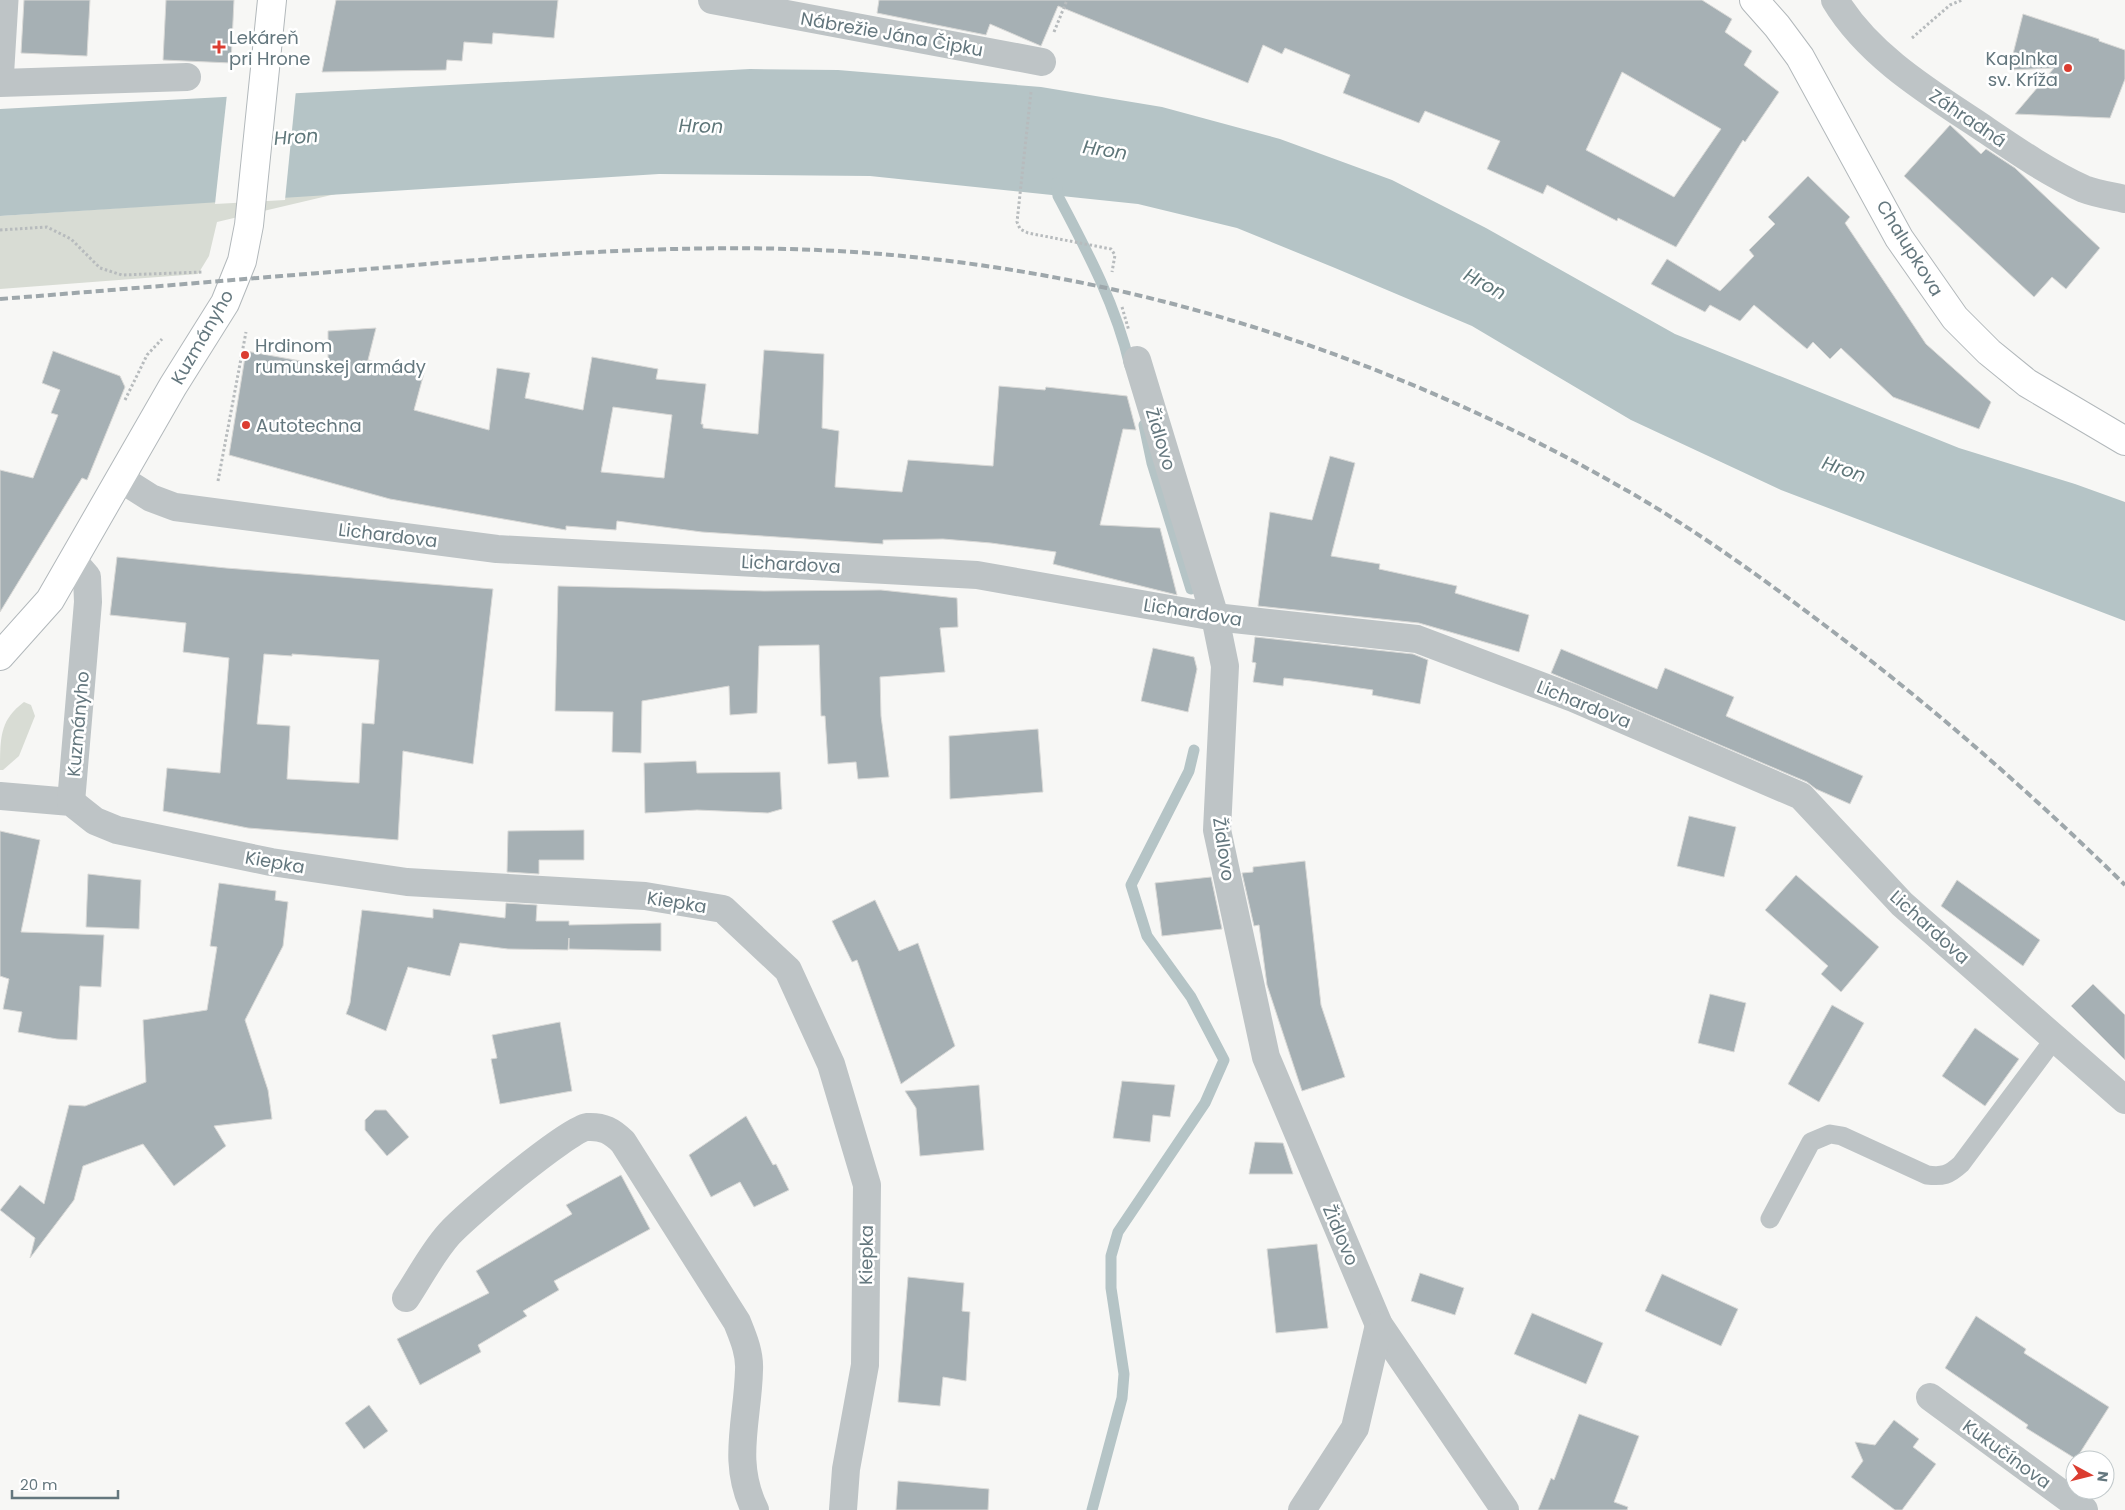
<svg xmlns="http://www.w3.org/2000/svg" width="2125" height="1510" font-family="Poppins,sans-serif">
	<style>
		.green { fill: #d8dcd4 }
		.water { fill: #b5c4c6 }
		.pier { fill: #f7f7f5 }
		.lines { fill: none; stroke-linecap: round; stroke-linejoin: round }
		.stream { stroke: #b5c4c6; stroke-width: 11 }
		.building { fill: #a6b0b4; stroke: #d9d9d7; fill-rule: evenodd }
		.primary-casing { stroke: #b2b8bb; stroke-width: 30 }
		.path { stroke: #b7bbbd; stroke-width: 3; stroke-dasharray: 2.5 2.5; stroke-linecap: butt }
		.lane { stroke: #bec4c6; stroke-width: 19 }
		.street { stroke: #bec4c6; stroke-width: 28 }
		.primary { stroke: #fff; stroke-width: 28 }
		.rail { stroke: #9ea7ab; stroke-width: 4; stroke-dasharray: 8 4; stroke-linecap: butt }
		.poi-dot { fill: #db3d31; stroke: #fff; stroke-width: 2 }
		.labels { text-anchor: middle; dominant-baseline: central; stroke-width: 5; stroke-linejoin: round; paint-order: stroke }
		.street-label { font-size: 18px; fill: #64777e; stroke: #fff }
		.poi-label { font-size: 18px; fill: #64777e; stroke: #fff; text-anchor: start }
		.water-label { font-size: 19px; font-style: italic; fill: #5e7679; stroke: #fff }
	</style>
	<rect width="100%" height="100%" fill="#f7f7f5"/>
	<g class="green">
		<polygon points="340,193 217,222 209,256 198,274 0,289 0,216"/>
		<path d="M24,702L31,705L35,716L19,756L3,770H0C0,737 0,720 24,702Z"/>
	</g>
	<polygon class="water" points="750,69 838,70 1041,87 1162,107 1280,139 1392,180 1486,228 1675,334 1959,448 2075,484 2125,502 2125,621 1781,490 1631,420 1472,326 1335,268 1237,228 1138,204 870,176 659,174 0,216 0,109"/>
	<polygon class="pier" points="296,90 285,200 215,204 227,94"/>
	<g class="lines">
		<g class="stream">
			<path d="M1056,183L1058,196C1087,251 1116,305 1130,366"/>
			<polyline points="1144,425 1152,463 1191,589"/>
			<polyline points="1092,1510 1122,1398 1124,1374 1111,1288 1111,1256 1118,1232 1205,1103 1224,1060 1191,997 1147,936 1131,885 1189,771 1194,750"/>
		</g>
	</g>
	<g class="building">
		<polygon points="24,0 90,0 87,56 21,53"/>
		<polygon points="166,0 234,0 231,63 163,60"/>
		<polygon points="336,0 558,0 554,38 493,33 492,44 464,42 462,61 447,60 446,70 322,72"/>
		<path d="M879,0H1702L1732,19L1725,32L1752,51L1744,65L1779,92L1745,142L1743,140L1676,247L1618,218L1617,221L1547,185L1543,194L1487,169L1500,141L1425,111L1419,123L1343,93L1350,75L1285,48L1282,54L1263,45L1248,83L1058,6L1041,46L990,24L986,35L877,13ZM1622,72L1721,129L1674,197L1586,150Z"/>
		<polygon points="2023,14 2099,39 2099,41 2125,50 2125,79 2110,118 2015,114 2054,68 2009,70"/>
		<polygon points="1950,125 1981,154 1986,149 2015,168 2100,248 2066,289 2052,277 2034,297 1904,176"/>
		<polygon points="1808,176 1850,217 1845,223 1926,344 1991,402 1979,429 1893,397 1841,348 1830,359 1813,342 1807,349 1754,305 1740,321 1710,305 1705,312 1651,284 1667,259 1720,291 1754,256 1749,250 1775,224 1768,217"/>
		<path d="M376,328L368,360L424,373L414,410L489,430L497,368L530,373L525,398L583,410L592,357L658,369L656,379L706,384L701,424H703V428L758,434L764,350L824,354L822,428L839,431L835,487L902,492L908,460L993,466L999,386L1045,390L1046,387L1127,396L1136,430L1123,429L1100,525L1160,528L1177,595L1053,564L1056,552L991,543L943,539L883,540V544L702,532L617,521L616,530L566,526V530L390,499L229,455L246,351L328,366V331ZM613,407L672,415L664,478L601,472Z"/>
		<polygon points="53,351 120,376 125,387 87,480 82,478 0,612 0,470 33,478 58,415 51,413 60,390 42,383"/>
		<polygon points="1330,456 1355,463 1331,556 1380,564 1379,569 1457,586 1455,593 1529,615 1519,652 1419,623 1258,606 1270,512 1312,520"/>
		<path d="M117,557L226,568L493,589L473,764L403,751L398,840L248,828L163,811L167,768L220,773L229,658L183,652L186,623L110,615ZM264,654L292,656V654L379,660L374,724L362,723L359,783L287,779L290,726L257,724Z"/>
		<polygon points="558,586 764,591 881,590 957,598 958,627 940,628 945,672 880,677 881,716 889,777 858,779 856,762 828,764 825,716 821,716 819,645 759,646 757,713 730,715 729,686 642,701 641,753 612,752 613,712 555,711"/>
		<polygon points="1255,637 1413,654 1428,660 1420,704 1372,695 1373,690 1311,681 1284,678 1283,686 1253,682 1256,663 1252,662"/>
		<polygon points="1153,648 1194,657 1197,669 1188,712 1141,701"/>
		<polygon points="1561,649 1657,689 1665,668 1734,697 1726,716 1863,776 1850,804 1816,789 1807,782 1551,673"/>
		<polygon points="1038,729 1043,792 950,799 949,736"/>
		<polygon points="696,761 697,773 780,772 782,809 768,813 697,810 645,813 644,763"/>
		<polygon points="1689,816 1736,827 1724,877 1677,866"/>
		<polygon points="584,830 584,860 539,860 539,874 507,872 508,831"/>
		<polygon points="0,831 40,840 21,932 104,935 101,987 80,986 77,1040 57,1039 18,1032 22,1012 3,1009 9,979 0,976"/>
		<polygon points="1305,861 1321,1005 1345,1077 1302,1091 1267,985 1259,925 1254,926 1242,873 1253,872 1253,867"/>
		<polygon points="88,874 141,880 139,929 86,927"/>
		<polygon points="1796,875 1879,947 1841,992 1821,974 1828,966 1765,910"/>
		<polygon points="1211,877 1222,929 1162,936 1155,883"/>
		<polygon points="1957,880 2040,940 2023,966 1941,906"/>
		<polygon points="219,883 276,891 275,900 288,902 283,946 245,1020 268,1090 272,1119 214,1126 226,1146 174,1186 143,1144 83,1166 74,1200 30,1258 35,1238 0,1210 20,1185 44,1204 69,1105 85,1106 146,1082 143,1020 207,1010 217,947 210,946"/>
		<polygon points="875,900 899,951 918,943 955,1046 901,1084 857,960 852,962 832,921"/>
		<polygon points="506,903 537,905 536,921 569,921 569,925 661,923 661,951 569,949 569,938 568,950 508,949 460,943 450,976 408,967 386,1031 346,1014 350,1003 362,910 433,918 433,909 505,918"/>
		<polygon points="2093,984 2125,1015 2125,1060 2071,1006"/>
		<polygon points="1710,994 1746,1003 1734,1052 1698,1043"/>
		<polygon points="1832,1005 1864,1023 1819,1102 1788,1084"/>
		<polygon points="560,1022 572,1091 500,1104 491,1059 497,1058 492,1035"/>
		<polygon points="1975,1028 2019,1059 1985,1106 1942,1076"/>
		<polygon points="1122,1081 1175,1085 1170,1117 1153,1115 1150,1142 1113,1138"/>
		<polygon points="979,1085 984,1150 920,1156 916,1108 905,1091"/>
		<polygon points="375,1110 386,1110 409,1137 387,1156 365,1130 365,1120"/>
		<polygon points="746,1116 773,1165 776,1164 789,1190 754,1207 740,1182 711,1197 689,1155"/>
		<polygon points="1255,1142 1283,1143 1293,1174 1249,1174"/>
		<polygon points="621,1175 650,1229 554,1281 559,1290 523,1311 527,1316 478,1345 481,1352 420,1385 397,1339 489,1293 476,1271 572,1214 566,1205"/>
		<polygon points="1317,1244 1328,1328 1276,1333 1267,1249"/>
		<polygon points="1420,1273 1464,1288 1455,1315 1411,1301"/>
		<polygon points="1662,1274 1738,1309 1721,1346 1645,1311"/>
		<polygon points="908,1277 964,1283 962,1311 970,1312 966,1381 943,1377 940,1406 898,1402"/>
		<polygon points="1532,1313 1603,1343 1586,1384 1514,1354"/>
		<polygon points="1976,1316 2026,1349 2024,1353 2109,1407 2076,1459 2026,1428 2028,1425 1945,1368"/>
		<polygon points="369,1405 388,1431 364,1449 345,1423"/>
		<polygon points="1579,1414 1639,1436 1614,1502 1628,1507 1627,1510 1538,1510 1551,1478 1554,1480"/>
		<polygon points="1894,1420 1919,1439 1913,1447 1936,1464 1902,1510 1895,1510 1851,1477 1863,1461 1855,1442 1875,1445"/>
		<polygon points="898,1481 989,1489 988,1510 896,1510"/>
	</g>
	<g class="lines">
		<defs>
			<g id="primary">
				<polyline points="1754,0 1777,26 1800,57 1899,238 1955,318 1989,352 2027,383 2125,441"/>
				<polyline points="0,656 50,600 173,386 225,303 242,261 249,225 272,0"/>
			</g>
		</defs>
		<use href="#primary" class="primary-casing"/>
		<g class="path">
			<polyline points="1054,32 1067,0"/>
			<polyline points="1912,38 1950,5 1962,0"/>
			<polyline points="1031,92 1017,222 1020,229 1028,233 1111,249 1115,255 1112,272"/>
			<polyline points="0,230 47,227 71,239 100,268 122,275 203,272"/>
			<polyline points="1122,307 1129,331"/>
			<polyline points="125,400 147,355 162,339"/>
			<polyline points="218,481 246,332"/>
		</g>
		<g class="lane">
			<polyline points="4,83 9,0"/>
			<path d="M1770,1219L1811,1142L1830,1134L1842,1136L1927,1175C1943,1177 1949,1175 1961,1164L2055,1038"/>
		</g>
		<g class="street">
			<polyline points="712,0 1042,62"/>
			<path d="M1835,0C1868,55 1927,91 1980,126C2014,149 2047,172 2084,189C2097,194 2112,196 2125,199"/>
			<polyline points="0,83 187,77"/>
			<polyline points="1137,360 1215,617 1225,666 1217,830 1266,1057 1379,1325 1505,1510"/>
			<polyline points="121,479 151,498 175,507 497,549 977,575 1215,617 1417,639 1573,698 1801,796 1902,904 2125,1100"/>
			<polyline points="0,796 71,802 95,821 117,830 271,862 407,882 645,896 723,909 788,970 831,1064 867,1185 865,1365 846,1469 843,1510"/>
			<polyline points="71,802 88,602 87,577 74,562"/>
			<path d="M406,1298C420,1277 432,1253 449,1234C465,1216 567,1130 587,1127C603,1126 612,1131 623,1142L737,1322C743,1337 750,1353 749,1370C748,1420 731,1462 755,1510"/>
			<polyline points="1930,1397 2084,1510"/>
			<polyline points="1302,1510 1355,1428 1379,1325"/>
		</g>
		<use href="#primary" class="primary"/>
		<path class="rail" d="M0,299C127,289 254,278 381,268C554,253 730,239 903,256C1157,280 1404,363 1626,490C1696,530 1762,578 1827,627C1932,706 2031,793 2125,885"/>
	</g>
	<g class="poi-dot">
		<path d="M216.5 39.5h5v5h5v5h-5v5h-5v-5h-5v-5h5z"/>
		<circle cx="2068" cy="68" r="5"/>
		<circle cx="245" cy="355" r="5"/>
		<circle cx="246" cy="425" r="5"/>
	</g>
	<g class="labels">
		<g class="street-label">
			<text transform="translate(892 34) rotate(10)">Nábrežie Jána Čipku</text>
			<text transform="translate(1968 118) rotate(34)">Záhradná</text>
			<text transform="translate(1910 248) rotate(58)">Chalupkova</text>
			<text transform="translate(202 337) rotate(-60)">Kuzmányho</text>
			<text transform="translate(1161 439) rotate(73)">Židlovo</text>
			<text transform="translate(388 535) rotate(7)">Lichardova</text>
			<text transform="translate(791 564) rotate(3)">Lichardova</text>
			<text transform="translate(1193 612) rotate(9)">Lichardova</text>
			<text transform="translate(1584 704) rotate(22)">Lichardova</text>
			<text transform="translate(78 724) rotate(-85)">Kuzmányho</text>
			<text transform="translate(1224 849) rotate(82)">Židlovo</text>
			<text transform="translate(275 862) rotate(10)">Kiepka</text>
			<text transform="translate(677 902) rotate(9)">Kiepka</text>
			<text transform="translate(1930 927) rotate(42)">Lichardova</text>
			<text transform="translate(1341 1235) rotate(67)">Židlovo</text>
			<text transform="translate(866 1255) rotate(-89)">Kiepka</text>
			<text transform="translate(2007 1454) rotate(36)">Kukučínova</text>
		</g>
		<g class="poi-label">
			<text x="229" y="37">Lekáreň<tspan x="229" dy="21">pri Hrone</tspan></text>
			<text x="2058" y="58" text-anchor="end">Kaplnka<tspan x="2058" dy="21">sv. Kríža</tspan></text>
			<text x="255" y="345">Hrdinom<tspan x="255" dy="21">rumunskej armády</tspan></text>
			<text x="256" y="425">Autotechna</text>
		</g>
		<g class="water-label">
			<text transform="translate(701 126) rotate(1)">Hron</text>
			<text transform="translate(296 137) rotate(-4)">Hron</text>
			<text transform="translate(1105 150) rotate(9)">Hron</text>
			<text transform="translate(1485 284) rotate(29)">Hron</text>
			<text transform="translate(1844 469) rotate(19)">Hron</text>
		</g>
	</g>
	<g transform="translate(2090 1475) rotate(97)"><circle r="24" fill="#ffffff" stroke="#c1c9cb"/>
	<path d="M0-4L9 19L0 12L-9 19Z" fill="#db3d31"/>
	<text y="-8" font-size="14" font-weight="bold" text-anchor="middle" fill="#64777e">N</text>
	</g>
	<path d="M12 1490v8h106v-8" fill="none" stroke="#64777e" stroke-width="2.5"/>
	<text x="20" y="1490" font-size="15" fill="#64777e" stroke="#ffffff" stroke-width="4" paint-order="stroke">20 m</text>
</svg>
